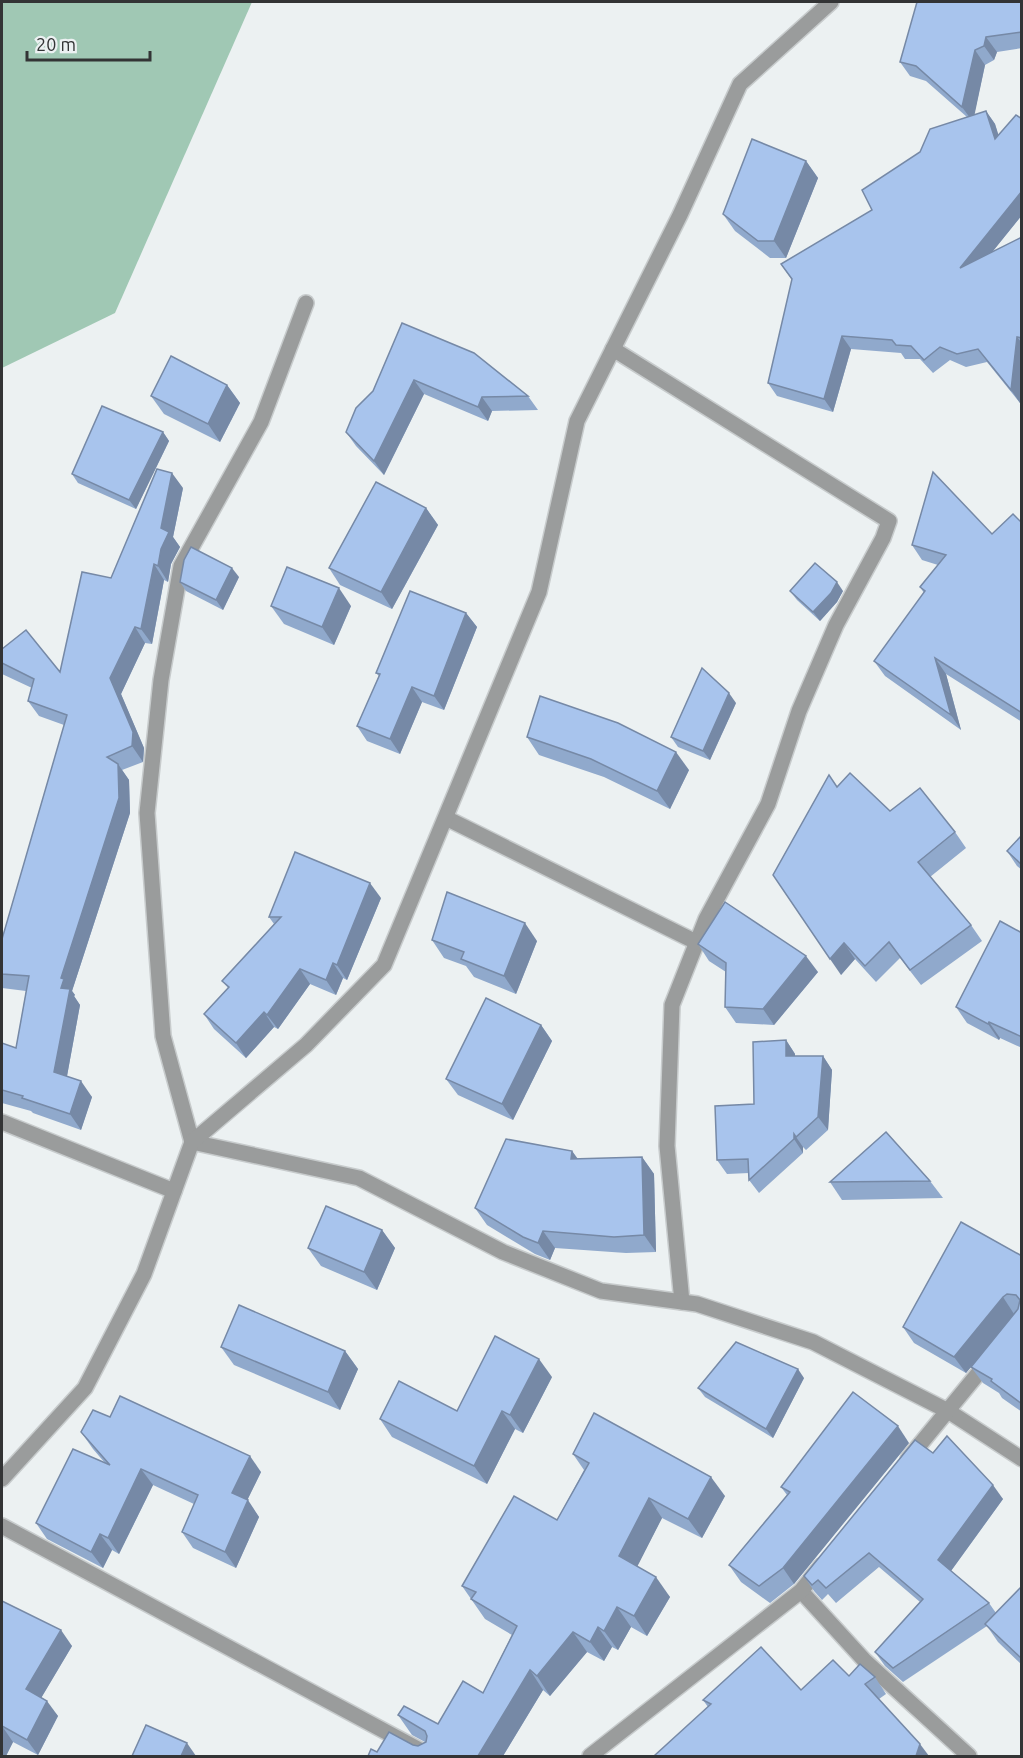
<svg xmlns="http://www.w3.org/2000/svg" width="1023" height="1758" font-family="Ubuntu,sans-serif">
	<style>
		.green { fill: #a0c8b4 }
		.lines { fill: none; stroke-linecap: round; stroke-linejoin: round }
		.minor-casing { stroke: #c7cbcc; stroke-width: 18 }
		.minor { stroke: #9a9c9c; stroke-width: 15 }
		.wall { fill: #90a9cc }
		.shaded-wall { fill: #7689a6 }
		.building { fill: #a8c4ed; stroke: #7689a6; stroke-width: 1.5 }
	</style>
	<rect width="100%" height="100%" fill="#ecf1f2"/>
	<polygon class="green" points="2,2 252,2 115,313 2,368"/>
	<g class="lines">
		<defs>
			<g id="minor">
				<polyline points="613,349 889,521 883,538 836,625 799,711 768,804 706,919 672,1005 667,1146 682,1302"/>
				<polyline points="446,818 696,942"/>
				<polyline points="2,1122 174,1191"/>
				<polyline points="192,1142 359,1178 503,1252 601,1291 697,1304 813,1342 948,1411 1022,1459"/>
				<polyline points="192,1142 163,1036 147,813 161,680 181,566 261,422 306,303"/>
				<polyline points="908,1459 990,1359"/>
				<polyline points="2,1479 85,1388 144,1274 192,1142 306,1045 384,965 539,592 577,421 680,215 740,84 831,2"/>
				<polyline points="2,1526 431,1756"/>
				<polyline points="801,1591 865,1661 969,1756"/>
				<polyline points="590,1756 801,1591 821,1566"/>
			</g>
		</defs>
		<use href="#minor" class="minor-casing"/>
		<use href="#minor" class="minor"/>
	</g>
	<g class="wall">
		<polygon points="1022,2 1022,48 997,52 994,60 985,65 974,115 986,111 995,124 998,135 1022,119 1022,215 992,252 1022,237 1022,388 1020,403 987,362 966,367 950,360 933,373 920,359 905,359 901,353 851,349 833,412 777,396 768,383 792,280 781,264 872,210 920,152 967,117 926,81 910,76 900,62"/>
		<polygon points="806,161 818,178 786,258 770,258 735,231 723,214"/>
		<polygon points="402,323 528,396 538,410 492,411 488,421 424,394 384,475 356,446 346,432 373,391"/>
		<polygon points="227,385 240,403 220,442 164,414 151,396"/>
		<polygon points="163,432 169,441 136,509 78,483 72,474"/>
		<polygon points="183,488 173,537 180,547 171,564 168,582 164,580 152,644 145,643 121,694 144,748 143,762 122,770 129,780 130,813 72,991 75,995 74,996 80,1005 67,1076 92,1097 81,1130 33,1113 31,1111 2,1103 2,1043 16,1048 26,991 2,988 2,939 64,725 39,716 28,701 32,688 2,674 2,649 60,672 111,578"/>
		<polygon points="426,508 438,525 392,609 340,585 329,568"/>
		<polygon points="1022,523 1022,722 946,674 961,730 885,676 874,661 924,593 920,587 938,565 922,560 912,545 992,534"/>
		<polygon points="239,577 223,610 186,591 180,582"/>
		<polygon points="790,591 843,591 837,602 820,621 797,600"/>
		<polygon points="271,606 351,606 334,645 284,624"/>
		<polygon points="466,613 477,627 444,710 422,702 400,754 367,741 357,726 379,676 376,673"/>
		<polygon points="736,703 710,760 678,747 671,737"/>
		<polygon points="527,737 689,770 670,809 604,777 539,755"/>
		<polygon points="837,787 890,811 955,832 966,848 930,877 971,925 982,941 921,985 900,958 876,982 855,959 841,975"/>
		<polygon points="1022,835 1022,870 1017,866 1007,851"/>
		<polygon points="381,898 347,980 343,978 336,995 310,984 278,1029 274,1027 246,1058 214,1029 204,1014 228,988 222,981 274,924 269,917"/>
		<polygon points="1022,933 1022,1048 1000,1038 999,1040 967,1023 956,1007"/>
		<polygon points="432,940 537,941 516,994 474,977 466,966 444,958"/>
		<polygon points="698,944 818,972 774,1025 736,1023 725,1007 726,972 709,961"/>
		<polygon points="541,1025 552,1041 513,1120 458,1095 446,1079"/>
		<polygon points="786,1040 795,1054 795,1056 823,1056 832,1070 828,1130 806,1150 803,1147 803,1153 759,1193 749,1180 749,1173 727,1174 717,1160 754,1104"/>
		<polygon points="572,1151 578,1159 642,1157 654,1174 656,1252 626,1253 555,1248 550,1260 535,1254 487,1225 475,1208"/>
		<polygon points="930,1181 943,1198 842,1200 830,1182"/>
		<polygon points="382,1230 395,1248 377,1290 321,1266 308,1248"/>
		<polygon points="1022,1256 1022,1412 1002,1398 999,1393 983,1383 971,1367 966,1373 914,1343 903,1327"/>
		<polygon points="221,1347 345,1351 358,1369 340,1410 234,1365"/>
		<polygon points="552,1377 523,1433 515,1429 487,1484 392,1437 380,1419 457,1411"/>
		<polygon points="804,1378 773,1438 705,1397 698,1388"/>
		<polygon points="110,1417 261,1472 247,1500 259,1517 236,1568 193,1548 182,1532 194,1504 153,1485 119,1554 112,1550 103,1568 47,1539 36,1523 105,1463 93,1449 81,1432"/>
		<polygon points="909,1443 794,1584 770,1603 741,1582 729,1565 787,1495 781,1487"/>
		<polygon points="933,1453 1003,1499 951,1571 989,1603 996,1613 1022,1586 1022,1665 998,1642 987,1626 903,1682 885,1666 875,1652 920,1602 879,1567 836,1603 828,1594 822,1600 814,1591 804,1576"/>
		<polygon points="573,1454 725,1496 702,1538 662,1518 637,1566 670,1597 647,1636 631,1627 618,1650 612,1647 604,1661 587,1652 550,1696 543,1690 503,1756 377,1752 413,1745 418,1746 425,1742 412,1735 398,1715 438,1724 483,1693 512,1635 485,1619 462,1586 557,1520 584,1470"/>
		<polygon points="2,1601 72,1646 41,1698 58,1716 38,1755 13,1742 6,1756 2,1756"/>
		<polygon points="849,1676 875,1677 886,1694 879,1699 708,1707 703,1700 801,1690"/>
	</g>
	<g class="shaded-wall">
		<polygon points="986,37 997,52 994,60 984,46"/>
		<polygon points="975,50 985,65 973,122 962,107"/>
		<polygon points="986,111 995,124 1004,152 995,139"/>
		<polygon points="806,161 818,178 786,258 774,241"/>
		<polygon points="1022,191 1022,215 969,281 960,268"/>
		<polygon points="842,336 851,349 833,412 824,399"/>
		<polygon points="1017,337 1022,343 1022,388 1020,403 1011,390"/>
		<polygon points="414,380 424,394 384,475 374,461"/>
		<polygon points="227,385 240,403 220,442 208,424"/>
		<polygon points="482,397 492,411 488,421 478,407"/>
		<polygon points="163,432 169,441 136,509 129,500"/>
		<polygon points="172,473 183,488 173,537 180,547 171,564 168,582 158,566 161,528"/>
		<polygon points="426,508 438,525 392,609 381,592"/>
		<polygon points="154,564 164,580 152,644 141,629"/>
		<polygon points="232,568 239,577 223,610 216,600"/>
		<polygon points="837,582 843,591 837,602 820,621 813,612"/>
		<polygon points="339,588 351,606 334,645 322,627"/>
		<polygon points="466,613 477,627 444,710 434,696"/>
		<polygon points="135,627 145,643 121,694 144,748 143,762 132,746 110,678"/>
		<polygon points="935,658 946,674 961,730 951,715"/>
		<polygon points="412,687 422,702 400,754 390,739"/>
		<polygon points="729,693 736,703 710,760 703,751"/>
		<polygon points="676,752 689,770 670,809 657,791"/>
		<polygon points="118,764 129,780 130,813 72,991 75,995 74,996 80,1005 65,1087 54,1072 61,978"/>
		<polygon points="370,883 381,898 347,980 337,965"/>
		<polygon points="525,923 537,941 516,994 504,976"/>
		<polygon points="844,943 855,959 841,975 830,959"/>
		<polygon points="806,956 818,972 774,1025 763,1009"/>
		<polygon points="333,963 343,978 336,995 326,980"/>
		<polygon points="300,969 310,984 278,1029 267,1015"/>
		<polygon points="264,1012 274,1027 246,1058 236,1043"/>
		<polygon points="989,1022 1000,1038 999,1040 988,1024"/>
		<polygon points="541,1025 552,1041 513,1120 502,1104"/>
		<polygon points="786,1040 795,1054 795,1070 786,1056"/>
		<polygon points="823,1056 832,1070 828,1130 818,1117"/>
		<polygon points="81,1081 92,1097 81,1130 70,1114"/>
		<polygon points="794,1134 803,1147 803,1153 794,1139"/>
		<polygon points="572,1151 584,1168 571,1159"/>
		<polygon points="642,1157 654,1174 656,1252 644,1235"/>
		<polygon points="382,1230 395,1248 377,1290 364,1272"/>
		<polygon points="543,1231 555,1248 550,1260 538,1243"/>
		<polygon points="1003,1297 1014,1314 966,1373 954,1357"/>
		<polygon points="345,1351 358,1369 340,1410 328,1392"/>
		<polygon points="539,1359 552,1377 523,1433 510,1415"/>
		<polygon points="798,1369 804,1378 773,1438 766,1429"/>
		<polygon points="502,1411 515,1429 487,1484 474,1466"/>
		<polygon points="898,1426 909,1443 794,1584 783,1568"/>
		<polygon points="250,1456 261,1472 243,1509 232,1493"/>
		<polygon points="141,1469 153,1485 119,1554 108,1538"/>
		<polygon points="711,1477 725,1496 702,1538 688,1519"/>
		<polygon points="993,1485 1003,1499 948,1575 938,1560"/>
		<polygon points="649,1498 662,1518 633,1575 619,1556"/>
		<polygon points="248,1500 259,1517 236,1568 225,1552"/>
		<polygon points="100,1534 112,1550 103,1568 91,1552"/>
		<polygon points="656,1577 670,1597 647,1636 634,1616"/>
		<polygon points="617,1607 631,1627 618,1650 604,1631"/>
		<polygon points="598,1627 612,1647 604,1661 590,1642"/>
		<polygon points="61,1630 72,1646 37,1705 26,1689"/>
		<polygon points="573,1632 587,1652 550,1696 537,1676"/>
		<polygon points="530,1670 543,1690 503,1756 478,1756"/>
		<polygon points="47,1701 58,1716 38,1755 27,1740"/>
		<polygon points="2,1726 13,1742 6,1756 2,1756"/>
		<polygon points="187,1743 196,1756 181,1756"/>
		<polygon points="920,1744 929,1756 916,1756"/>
	</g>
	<g class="building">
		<polygon points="917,2 1022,2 1022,32 986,37 984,46 975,50 962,107 916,66 900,62"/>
		<polygon points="986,111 995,139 1016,115 1022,119 1022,191 960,268 1022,237 1022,338 1017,337 1011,390 978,349 957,354 940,347 924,360 911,346 896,345 892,340 842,336 824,399 768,383 792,279 781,264 872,210 862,190 920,152 930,129"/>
		<polygon points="752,139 806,161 774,241 758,241 723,214"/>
		<polygon points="402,323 474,353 528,396 482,397 478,407 414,380 374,461 346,432 356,408 373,391"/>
		<polygon points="171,356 227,385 208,424 151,396"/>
		<polygon points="102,406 163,432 129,500 72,474"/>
		<polygon points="157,469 172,473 161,528 169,532 161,549 158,566 154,564 141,629 135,627 110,678 133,732 132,746 107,757 118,764 119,798 61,978 64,979 61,988 70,989 54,1072 81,1081 70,1114 22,1098 23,1096 2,1090 2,1043 16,1048 29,976 2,974 2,939 67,715 28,701 34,679 2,663 2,649 26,630 60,672 82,572 111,578"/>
		<polygon points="933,472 992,534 1013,514 1022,523 1022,713 935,658 951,715 874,661 925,591 920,587 946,555 912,545"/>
		<polygon points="376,482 426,508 381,592 329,568"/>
		<polygon points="191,547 232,568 216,600 180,582 184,560"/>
		<polygon points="815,563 837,582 831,593 813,612 790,591"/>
		<polygon points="287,567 339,588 322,627 271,606"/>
		<polygon points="410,591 466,613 434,696 412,687 390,739 357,726 380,674 376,673"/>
		<polygon points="702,668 729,693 703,751 671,737"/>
		<polygon points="540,696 618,723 676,752 657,791 591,759 527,737"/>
		<polygon points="850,773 890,811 920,788 955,832 918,862 971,925 910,970 889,942 865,966 844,943 830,959 773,875 829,775 837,787"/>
		<polygon points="1022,835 1022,865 1007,851"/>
		<polygon points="295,852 370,883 337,965 333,963 326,980 300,969 267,1015 264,1012 236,1043 204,1014 229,987 222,981 281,917 269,917"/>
		<polygon points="447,892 525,923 504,976 461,959 464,952 432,940"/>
		<polygon points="725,902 806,956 763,1009 725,1007 726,963 698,944"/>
		<polygon points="1000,921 1022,933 1022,1037 989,1022 988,1024 956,1007"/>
		<polygon points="486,998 541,1025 502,1104 446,1079"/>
		<polygon points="786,1040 786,1056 823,1056 818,1117 796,1137 794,1134 794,1139 749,1180 748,1159 717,1160 715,1106 754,1104 753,1042"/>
		<polygon points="886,1132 930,1181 830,1182"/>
		<polygon points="506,1139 572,1151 571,1159 642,1157 644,1235 614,1237 543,1231 538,1243 523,1237 475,1208"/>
		<polygon points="326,1206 382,1230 364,1272 308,1248"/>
		<polygon points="961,1222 1022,1256 1022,1404 991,1381 992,1379 971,1367 1018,1309 1020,1300 1016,1295 1007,1294 1003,1297 954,1357 903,1327"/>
		<polygon points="239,1305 345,1351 328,1392 221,1347"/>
		<polygon points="495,1336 539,1359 510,1415 502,1411 474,1466 380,1419 399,1381 457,1411"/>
		<polygon points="736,1342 798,1369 766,1429 698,1388"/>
		<polygon points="853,1392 898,1426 783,1568 759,1586 729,1565 790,1492 781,1487"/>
		<polygon points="120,1396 250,1456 232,1493 248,1500 225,1552 182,1532 198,1495 141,1469 108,1538 100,1534 91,1552 36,1523 73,1449 110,1465 81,1432 93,1410 110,1417"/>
		<polygon points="594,1413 711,1477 688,1519 649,1498 619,1556 656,1577 634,1616 617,1607 604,1631 598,1627 590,1642 573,1632 537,1676 530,1670 478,1756 368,1756 371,1749 377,1752 389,1732 413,1745 418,1746 426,1742 427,1736 425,1731 398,1715 404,1706 438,1724 463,1681 483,1693 517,1626 471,1599 476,1592 462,1586 514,1496 557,1520 589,1463 573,1454"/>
		<polygon points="947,1436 993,1485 938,1560 989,1603 893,1668 875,1652 923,1599 869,1553 826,1588 818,1580 812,1585 804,1576 915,1440 933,1453"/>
		<polygon points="1022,1586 1022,1659 985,1624"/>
		<polygon points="2,1601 61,1630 26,1689 47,1701 27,1740 2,1726"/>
		<polygon points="761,1647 801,1690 833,1660 849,1676 860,1664 875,1677 865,1684 920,1744 916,1756 654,1756 711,1704 703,1700"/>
		<polygon points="146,1725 187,1743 181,1756 132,1756"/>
	</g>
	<rect width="1023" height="1758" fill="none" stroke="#333435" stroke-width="6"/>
	<path d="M27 51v9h123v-9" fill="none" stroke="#333435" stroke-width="3"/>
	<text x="36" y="51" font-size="18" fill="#333435" stroke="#ecf1f2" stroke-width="4.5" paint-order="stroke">20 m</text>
</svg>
